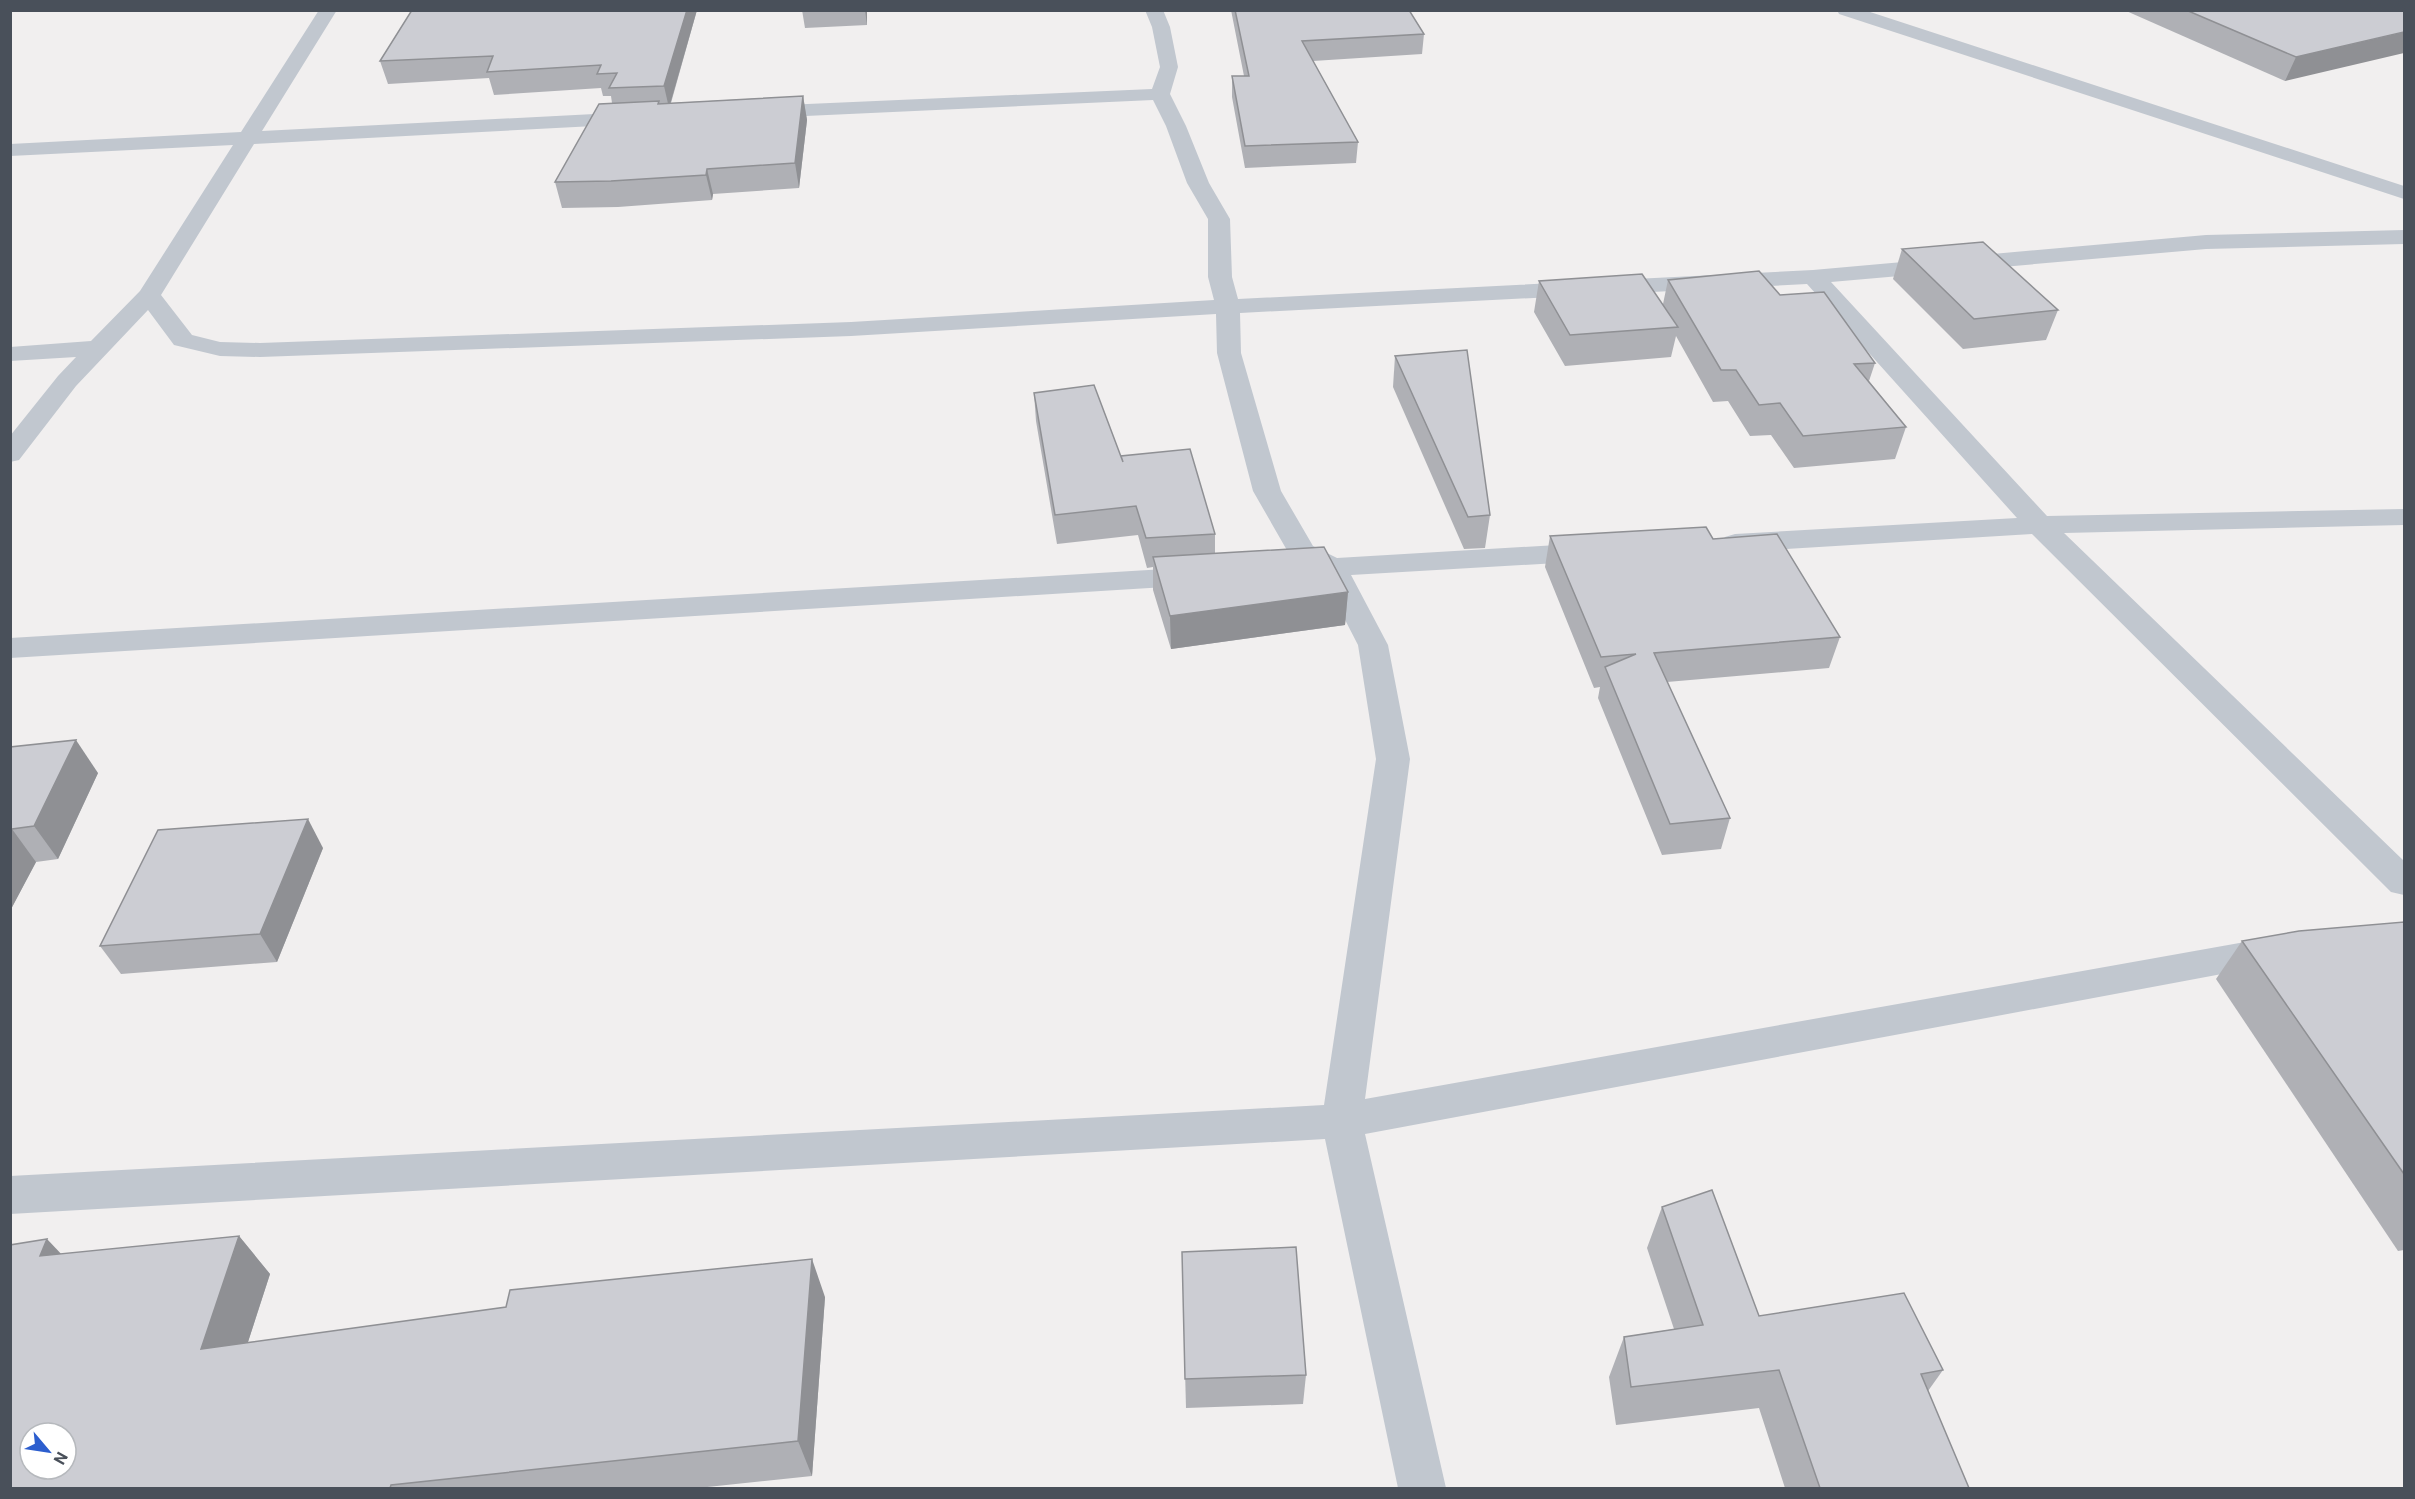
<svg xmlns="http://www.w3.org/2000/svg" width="2415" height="1499" font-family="Roboto,sans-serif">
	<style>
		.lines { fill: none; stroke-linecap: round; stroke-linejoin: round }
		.minor { fill: #c1c7cf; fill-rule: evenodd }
		.wall { fill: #afb0b5 }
		.shaded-wall { fill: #8f9094 }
		.building { fill: #cccdd3; stroke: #8f9094; stroke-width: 1.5; fill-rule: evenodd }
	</style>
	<rect width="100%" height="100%" fill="#f1efef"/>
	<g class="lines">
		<g class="minor">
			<polygon points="319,10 337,10 262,131 633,112 640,114 643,118 640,122 633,124 254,144 161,295 192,335 220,342 260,343 851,322 1214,300 1208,277 1208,219 1187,183 1166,126 1153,100 760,118 753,116 750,112 753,108 760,106 1152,89 1160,67 1152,27 1145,10 1163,10 1170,27 1178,67 1170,94 1186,126 1209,183 1230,219 1232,277 1238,299 1813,270 2206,235 2404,230 2404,244 2206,249 1831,282 2047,516 2404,509 2404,525 2064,533 2404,861 2404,895 2391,892 2032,534 1735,552 1725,549 1721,543 1725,537 1735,534 2017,518 1807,284 1240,313 1241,353 1281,491 1313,546 1337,558 1591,543 1601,546 1605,552 1601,558 1591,561 1351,575 1388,645 1410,759 1365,1099 2273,937 2286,942 2292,952 2286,962 1365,1134 1446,1488 1398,1488 1325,1139 10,1214 10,1176 1324,1105 1376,759 1358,645 1323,577 1289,579 1279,576 1274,570 1279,564 1296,561 1288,552 1253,491 1217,353 1216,314 851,336 260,357 220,356 174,345 148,310 76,386 19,460 10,462 10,436 58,376 76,357 10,361 10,347 91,341 140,291 233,145 10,156 10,144 241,132"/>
			<polygon points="1837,10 1864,10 2404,186 2404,199 1839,14"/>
			<polygon points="1198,567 1208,570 1213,576 1208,582 1198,585 10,658 10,638"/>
		</g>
	</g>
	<g class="wall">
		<polygon points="412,10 697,10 671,103 803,96 807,120 799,188 713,194 712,200 618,207 562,208 555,182 612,103 611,96 603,96 601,88 494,95 489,78 388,84 380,61"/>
		<polygon points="802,10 867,10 867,25 805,28"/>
		<polygon points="1231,10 1409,10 1424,34 1422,54 1313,61 1358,142 1356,163 1245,168 1232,97 1232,76 1244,76"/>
		<polygon points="2124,10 2404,10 2285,81"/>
		<polygon points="1902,249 2058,310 2046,340 1963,349 1893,279"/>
		<polygon points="1668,280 1780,295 1875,363 1869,381 1906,427 1895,459 1794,468 1771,435 1750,436 1728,401 1713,402 1676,336 1671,357 1565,366 1534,312 1539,281 1663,304"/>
		<polygon points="1395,356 1490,515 1485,548 1464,549 1393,387"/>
		<polygon points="1034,393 1122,457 1215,534 1215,553 1348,592 1345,625 1171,649 1153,590 1153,567 1147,568 1138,535 1057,544 1036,421"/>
		<polygon points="1550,536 1713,539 1840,637 1829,668 1667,682 1730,818 1721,849 1662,855 1598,698 1600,687 1594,688 1545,567"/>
		<polygon points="10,747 98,773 58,859 36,862 10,911"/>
		<polygon points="323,848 277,962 121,974 100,946"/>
		<polygon points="2404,922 2404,1250 2398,1251 2216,979 2242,941"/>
		<polygon points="1662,1207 1759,1316 1943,1370 1928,1391 1969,1488 1785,1488 1759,1408 1616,1425 1609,1377 1624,1337 1674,1329 1647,1248"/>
		<polygon points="239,1236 270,1274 248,1342 825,1297 812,1476 698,1488 10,1488 61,1254"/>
		<polygon points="1182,1252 1306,1375 1303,1404 1186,1408"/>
	</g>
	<g class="shaded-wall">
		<polygon points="687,10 697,10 669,108 664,86"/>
		<polygon points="865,10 867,10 867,25"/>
		<polygon points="2404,32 2404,53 2285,81 2296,57"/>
		<polygon points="803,96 807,120 799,188 795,163"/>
		<polygon points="707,169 713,194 712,200 706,175"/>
		<polygon points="1348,592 1345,625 1171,649 1170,616"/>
		<polygon points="76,740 98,773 58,859 34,826"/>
		<polygon points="308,819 323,848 277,962 260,934"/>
		<polygon points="12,829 36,862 10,911 10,831"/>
		<polygon points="239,1236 270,1274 234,1385 201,1349"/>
		<polygon points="47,1239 83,1277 40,1256"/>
		<polygon points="812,1259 825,1297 812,1476 798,1441"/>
	</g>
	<g class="building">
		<polygon points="412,10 687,10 664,86 609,88 617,73 597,74 601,65 487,72 493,56 380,61"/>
		<polygon points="1235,10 1409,10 1424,34 1302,41 1358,142 1245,146 1232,76 1249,76"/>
		<polygon points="2186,10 2404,10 2404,32 2296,57"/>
		<polygon points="803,96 795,163 707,169 706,175 611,181 555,182 599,104 659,101 658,104"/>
		<polygon points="1983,242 2058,310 1974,319 1902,249"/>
		<polygon points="1759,271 1780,295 1824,292 1875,363 1854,364 1906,427 1803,436 1780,403 1759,405 1736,370 1721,370 1668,280"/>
		<polygon points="1642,274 1678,327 1570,335 1539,281"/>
		<polygon points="1467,350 1490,515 1468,517 1395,356"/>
		<polygon points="1094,385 1123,462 1121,456 1190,449 1215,534 1146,538 1136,506 1055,515 1034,393"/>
		<polygon points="1706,527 1713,539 1777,534 1840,637 1654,653 1730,818 1670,824 1605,667 1636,654 1601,657 1550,536"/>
		<polygon points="1324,547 1348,592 1170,616 1153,557"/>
		<polygon points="76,740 34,826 12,829 10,831 10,747"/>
		<polygon points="308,819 260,934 100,946 158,830"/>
		<polygon points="2404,922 2404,1174 2242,941 2299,931"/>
		<polygon points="1712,1190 1759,1316 1904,1293 1943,1370 1921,1374 1969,1488 1820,1488 1779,1370 1631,1387 1624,1337 1703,1325 1662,1207"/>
		<path d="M239,1236L201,1349L506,1307L510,1290L812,1259L798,1441L391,1485L390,1488H10V1245L47,1239L40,1256ZM30,1433H66V1469H30Z"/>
		<polygon points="1296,1247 1306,1375 1185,1379 1182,1252"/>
	</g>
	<rect width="2415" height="1499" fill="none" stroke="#49505a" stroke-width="24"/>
	<g transform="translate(48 1451) rotate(119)"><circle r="28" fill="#ffffff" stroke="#b6b9bd" stroke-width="1.5"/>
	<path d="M0-4.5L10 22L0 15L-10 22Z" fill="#2c5ece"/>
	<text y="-9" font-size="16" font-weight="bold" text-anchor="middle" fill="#49505a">N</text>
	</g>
</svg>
